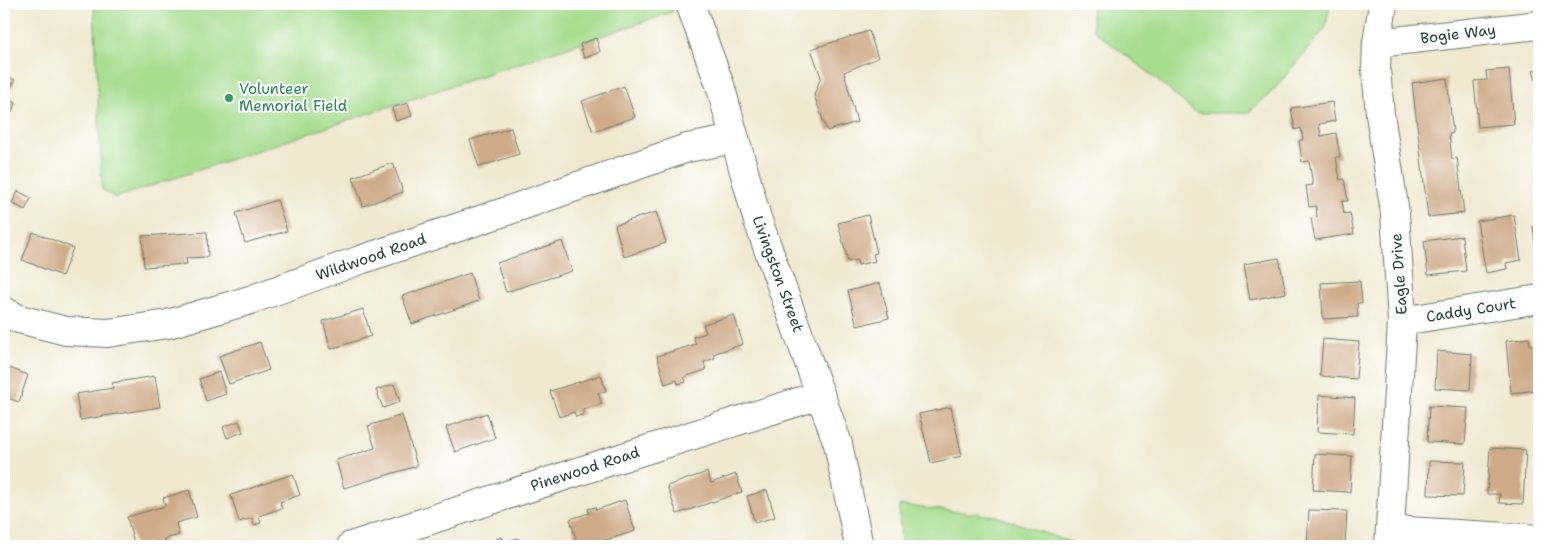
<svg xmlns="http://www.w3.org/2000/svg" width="1543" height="550" font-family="'Shantell Sans',sans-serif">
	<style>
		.green { fill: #a6dd8e; stroke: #628d61 }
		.building { fill: #cfab89 }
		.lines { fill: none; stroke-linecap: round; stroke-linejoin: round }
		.minor-casing { stroke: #68796b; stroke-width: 30 }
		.minor { stroke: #fff; stroke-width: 28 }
		.leisure-dot { fill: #2e9e5b; stroke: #fff; stroke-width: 2 }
		.labels { text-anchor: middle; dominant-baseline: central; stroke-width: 4; stroke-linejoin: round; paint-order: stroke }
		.street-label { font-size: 15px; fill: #1f3d34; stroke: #fff }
		.leisure-label { font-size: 15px; fill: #27864d; stroke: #fff; text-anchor: start }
	</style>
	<rect width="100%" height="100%" fill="#fff"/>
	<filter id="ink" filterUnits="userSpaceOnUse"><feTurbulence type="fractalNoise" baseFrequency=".02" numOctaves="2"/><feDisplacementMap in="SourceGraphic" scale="10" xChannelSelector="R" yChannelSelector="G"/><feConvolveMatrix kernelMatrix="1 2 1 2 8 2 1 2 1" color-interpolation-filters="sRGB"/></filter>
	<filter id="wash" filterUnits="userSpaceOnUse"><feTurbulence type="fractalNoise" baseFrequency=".0096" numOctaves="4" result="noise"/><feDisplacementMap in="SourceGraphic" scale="20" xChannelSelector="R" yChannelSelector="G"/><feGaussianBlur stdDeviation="1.12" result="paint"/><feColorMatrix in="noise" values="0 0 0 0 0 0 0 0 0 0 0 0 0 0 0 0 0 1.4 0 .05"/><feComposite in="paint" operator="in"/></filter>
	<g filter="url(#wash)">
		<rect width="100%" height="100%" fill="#f0e9d0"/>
		<g class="green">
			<polygon points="94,4 670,4 673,12 115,198 102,189"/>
			<polygon points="1091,4 1330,4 1326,27 1273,91 1248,113 1196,113 1148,72 1093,30"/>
			<polygon points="899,505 996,516 1081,546 901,546"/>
		</g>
		<g id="blocks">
			<g class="building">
				<polygon points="869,31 878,58 844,72 857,122 827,131 814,95 821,77 811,49"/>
				<polygon points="596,38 600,52 584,58 580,44"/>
				<polygon points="1509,69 1514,124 1478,127 1474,81 1487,80 1486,71"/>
				<polygon points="1539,69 1539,90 1533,71"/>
				<polygon points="4,75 15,80 6,98 16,103 8,119 4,117"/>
				<polygon points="1447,78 1453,133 1449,134 1452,159 1457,158 1464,213 1428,217 1412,83"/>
				<polygon points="624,86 635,117 593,132 582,101"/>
				<polygon points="1332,102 1335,121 1319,124 1321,136 1336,133 1340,157 1336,157 1340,180 1344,179 1348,201 1342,201 1344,214 1350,213 1354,234 1315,240 1311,218 1317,217 1316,206 1309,207 1306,186 1313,185 1309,161 1302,162 1299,140 1303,140 1301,128 1295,130 1291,108"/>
				<polygon points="408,103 412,116 396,121 392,108"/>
				<polygon points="511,128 519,154 479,167 470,140"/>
				<polygon points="393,163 403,192 363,206 353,177"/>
				<polygon points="18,191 31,198 25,210 12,203"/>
				<polygon points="277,200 287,231 245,243 236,213"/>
				<polygon points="656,212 666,243 624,257 615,225"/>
				<polygon points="868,215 877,253 873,254 875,261 858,265 857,260 848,262 838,223"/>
				<polygon points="1514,215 1521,260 1506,263 1507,269 1486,273 1477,221"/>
				<polygon points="1539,225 1539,259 1538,259 1533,226"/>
				<polygon points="33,232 73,248 62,276 22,260"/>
				<polygon points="207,232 208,257 186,258 187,264 144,267 142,236"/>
				<polygon points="1462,236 1466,271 1428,275 1424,241"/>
				<polygon points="562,241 572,271 506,292 497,263"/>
				<polygon points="1279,258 1286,293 1250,300 1244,264"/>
				<polygon points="470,273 479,301 412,324 402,296"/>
				<polygon points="1360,281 1362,303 1357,303 1358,317 1323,319 1321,283"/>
				<polygon points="880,283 889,318 857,326 848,291"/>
				<polygon points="363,309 371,336 331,349 323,321"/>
				<polygon points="734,315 743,344 713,354 715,358 704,362 706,370 684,377 686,382 678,384 677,380 665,384 657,356 696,344 693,337 706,333 703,324"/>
				<polygon points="1529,338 1530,345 1539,345 1539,390 1511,393 1506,341"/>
				<polygon points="1323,339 1359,342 1356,379 1320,376"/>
				<polygon points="260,342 269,370 229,384 219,356"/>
				<polygon points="1437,351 1472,354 1470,390 1435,388"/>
				<polygon points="4,366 28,375 19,402 4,397"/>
				<polygon points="219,372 226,394 206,401 199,379"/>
				<polygon points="601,375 606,391 598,393 602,404 582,410 584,414 576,417 574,412 559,417 550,391"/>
				<polygon points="155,376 160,407 80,420 76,394 113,388 112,383"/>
				<polygon points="394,384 400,402 383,408 376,390"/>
				<polygon points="1319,395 1355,398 1353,434 1317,432"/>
				<polygon points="1429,406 1468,408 1465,444 1427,442"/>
				<polygon points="951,407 962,456 931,463 919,414"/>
				<polygon points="487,413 495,438 455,452 446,427"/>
				<polygon points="402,415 417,466 344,488 336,460 375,448 368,426"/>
				<polygon points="239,421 243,432 227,438 223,427"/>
				<polygon points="1490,448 1526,450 1523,504 1499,503 1500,494 1487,494"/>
				<polygon points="1315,454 1352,456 1350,492 1313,490"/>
				<polygon points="1429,461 1465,462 1463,496 1428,495"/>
				<polygon points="707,472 711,483 736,474 742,492 677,514 667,486"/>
				<polygon points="293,474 300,495 280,502 282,508 259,516 261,523 254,525 252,518 239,522 231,495"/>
				<polygon points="189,490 197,517 176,523 179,535 165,539 166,545 148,546 148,543 135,546 127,517 165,506 163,498"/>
				<polygon points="767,490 775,517 755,523 747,496"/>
				<polygon points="625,500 635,531 600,542 601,546 586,546 586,545 578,546 570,519 589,513 588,509 595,507 596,510"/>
				<polygon points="1309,510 1347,511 1345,546 1307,546"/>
				<polygon points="502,537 504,542 518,538 520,546 493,546 497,545 496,539"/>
			</g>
		</g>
	</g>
	<g filter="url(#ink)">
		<use href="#blocks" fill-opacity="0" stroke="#68796b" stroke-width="1"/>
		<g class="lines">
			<defs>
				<g id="minor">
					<polyline points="690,4 720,85 757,218 838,444 859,546"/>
					<polyline points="1383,4 1377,43 1376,69 1380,114 1395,213 1402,321 1389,546"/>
					<polyline points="1377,43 1539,25"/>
					<polyline points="4,311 19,319 66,331 108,333 168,324 250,300 360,260 504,212 687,148 735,139"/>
					<polyline points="1402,321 1539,299"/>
					<polyline points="1391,530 1539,539"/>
					<polyline points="351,546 614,460 820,395"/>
				</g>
			</defs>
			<use href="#minor" class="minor-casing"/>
			<use href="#minor" class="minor"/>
		</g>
	</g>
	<circle class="leisure-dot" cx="229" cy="98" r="5"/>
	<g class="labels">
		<g class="street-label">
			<text transform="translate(1458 34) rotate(-7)">Bogie Way</text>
			<text transform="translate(371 257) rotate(-19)">Wildwood Road</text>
			<text transform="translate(778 274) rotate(70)">Livingston Street</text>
			<text transform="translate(1399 274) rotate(-94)">Eagle Drive</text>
			<text transform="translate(1471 310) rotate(-9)">Caddy Court</text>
			<text transform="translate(585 469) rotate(-18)">Pinewood Road</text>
		</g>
		<g class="leisure-label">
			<text x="239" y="89">Volunteer<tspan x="239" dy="17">Memorial Field</tspan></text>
		</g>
	</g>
	<rect width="1543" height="550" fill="none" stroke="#fff" stroke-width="20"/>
</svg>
